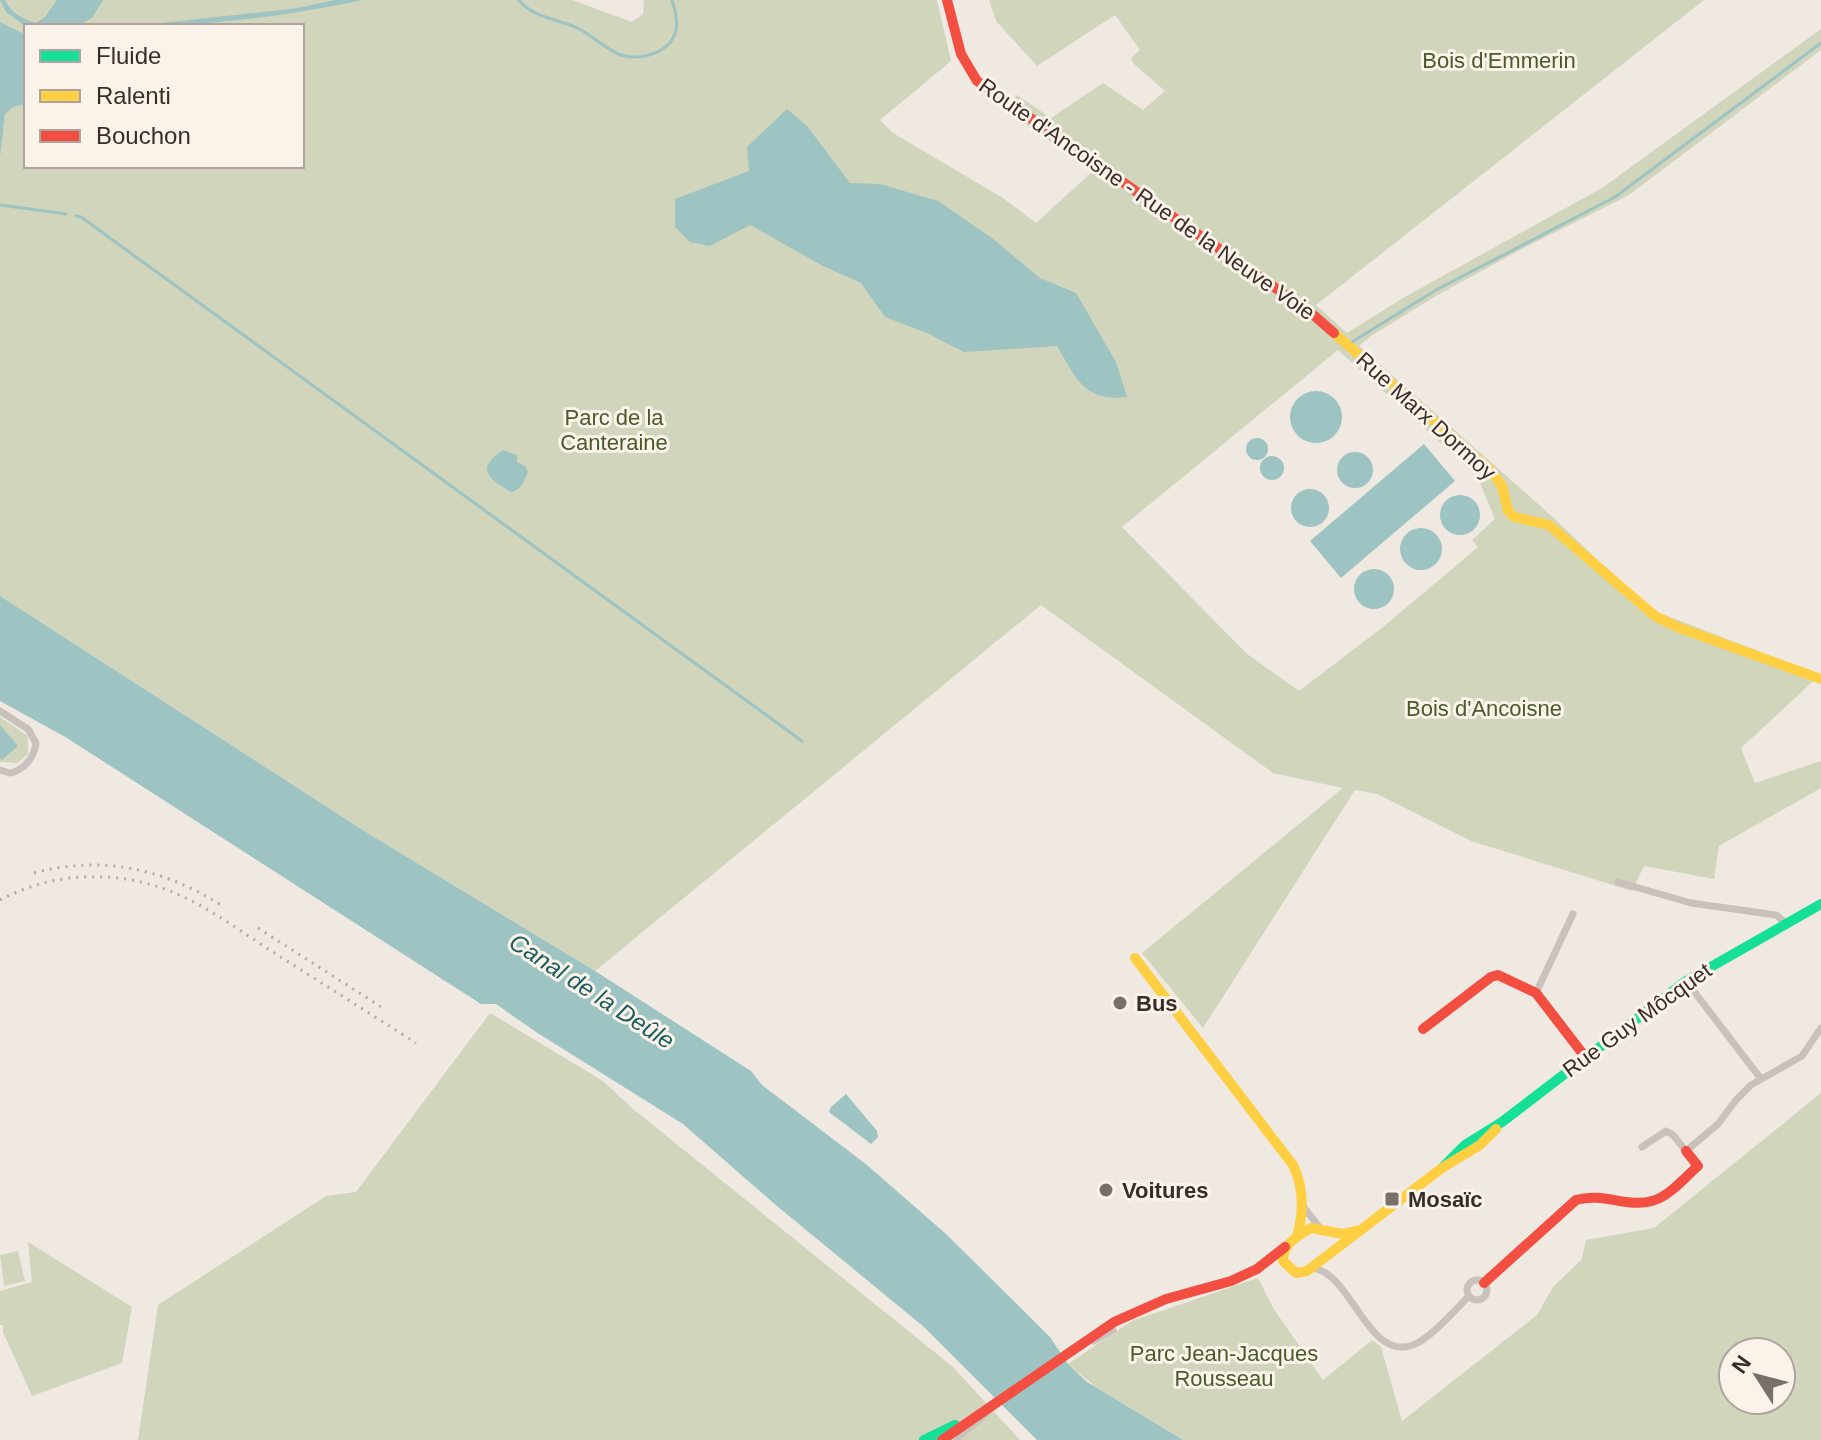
<svg xmlns="http://www.w3.org/2000/svg" width="1821" height="1440" font-family="Helvetica,sans-serif">
	<style>
		.green { fill: #d1d5bc; fill-rule: evenodd }
		.water { fill: #9dc3c2 }
		.lines { fill: none; stroke-linecap: round; stroke-linejoin: round }
		.stream { stroke: #9dc3c2; stroke-width: 3 }
		.street { stroke: #c9c1bb; stroke-width: 7 }
		.fast { stroke: #16e098; stroke-width: 10 }
		.slow { stroke: #ffcf43; stroke-width: 10 }
		.jam { stroke: #f24e42; stroke-width: 10 }
		.rail { stroke: #b0aaa6; stroke-width: 3; stroke-dasharray: 2 6; stroke-linecap: butt }
		.poi-dot { fill: #796f6a; stroke: #fbf3ea; stroke-width: 3 }
		.labels { text-anchor: middle; dominant-baseline: central; stroke-width: 6; stroke-linejoin: round; paint-order: stroke }
		.park-label { font-size: 22px; fill: #4a5a2a; stroke: #fbf3ea }
		.street-label { font-size: 22px; fill: #3a2d29; stroke: #fbf3ea }
		.poi-label { font-size: 22px; font-weight: bold; fill: #3a2d29; stroke: #fbf3ea; text-anchor: start }
		.water-label { font-size: 24px; font-style: italic; fill: #1a5d5f; stroke: #fbf3ea }
	</style>
	<rect width="100%" height="100%" fill="#efe9e2"/>
	<g class="green">
		<path d="M0,0H572L632,22L643,14L644,0H937L951,61L880,120L893,133L1003,198L1036,223L1092,172L1004,108L1017,95L1051,118L1103,83L1143,110L1165,91L1134,64L1131,58L1140,50L1115,15L1037,66L996,21L989,0H1704L1316,305L1347,333L1403,298L1602,188L1821,29V50L1629,195L1518,251L1436,296L1371,336L1359,346L1546,511L1633,593L1660,613L1820,675L1741,748L1755,783L1821,761V788L1719,846L1714,879L1644,866L1632,891L1471,841L1377,794L1355,790L1203,1028L1142,953L1343,788L1273,773L1041,605L595,971L369,834L0,596ZM26,26H302V166H26ZM1338,350L1477,476L1495,519L1472,540L1478,547L1383,627L1299,691L1247,654L1122,527Z"/>
		<polygon points="0,717 28,736 28,754 17,763 0,762"/>
		<polygon points="490,1013 603,1081 633,1109 953,1367 1020,1440 138,1440 158,1305 326,1196 356,1192"/>
		<path d="M1821,1093V1440H1183L1097,1388L1068,1364L1132,1321L1258,1278L1273,1308L1323,1380L1372,1340L1381,1347L1402,1421L1537,1315L1553,1287L1582,1259L1586,1240L1654,1228ZM1733,1352H1781V1400H1733Z"/>
		<polygon points="28,1242 132,1307 122,1363 32,1396 3,1332 3,1325 0,1325 0,1291 32,1282"/>
		<polygon points="18,1251 25,1281 4,1286 0,1255"/>
	</g>
	<g class="water">
		<path d="M0,0H5C11,13 23,19 36,23L45,17L57,0H103L92,18L77,26L24,25L6,12Z"/>
		<path d="M335,0H363C287,16 211,26 133,26L292,9Z"/>
		<polygon points="0,22 26,35 26,104 13,107 5,114 0,157"/>
		<path d="M787,109L807,126L850,183L880,184L938,201L992,238L1040,278L1076,293L1116,362L1127,397C1084,402 1076,378 1057,346L964,352L927,333L885,317L861,283L823,266L750,225L710,246L690,242L675,227V199L749,171L747,147Z"/>
		<circle cx="1316" cy="417" r="26"/>
		<circle cx="1257" cy="449" r="11"/>
		<polygon points="1424,444 1455,481 1341,578 1310,541"/>
		<path d="M503,450L517,455V462L525,466L528,472C524,481 522,489 511,492C488,479 475,469 503,450Z"/>
		<circle cx="1355" cy="470" r="18"/>
		<circle cx="1272" cy="468" r="12"/>
		<circle cx="1310" cy="508" r="19"/>
		<circle cx="1460" cy="515" r="20"/>
		<circle cx="1421" cy="549" r="21"/>
		<circle cx="1374" cy="589" r="20"/>
		<polygon points="0,596 369,834 595,971 751,1071 762,1085 867,1165 946,1234 1050,1337 1068,1364 1087,1382 1183,1440 1037,1440 924,1327 777,1206 683,1124 536,1032 496,1004 481,1004 67,738 0,701"/>
		<polygon points="0,725 18,746 2,760 0,758"/>
		<polygon points="846,1094 877,1131 878,1137 871,1144 829,1112 831,1107"/>
	</g>
	<g class="lines">
		<g class="stream">
			<path d="M519,0C534,19 558,18 579,29C593,36 605,49 621,55C640,61 671,53 676,30C678,20 675,10 672,0"/>
			<polyline points="0,205 66,214"/>
			<polyline points="76,216 81,217 802,741"/>
			<polyline points="1352,342 1436,290 1615,197 1821,43"/>
		</g>
		<g class="street">
			<path d="M0,711L28,729L36,743C34,758 24,770 10,773L0,770"/>
			<polyline points="1618,882 1691,903 1776,915 1786,923"/>
			<polyline points="1686,981 1761,1079"/>
			<polyline points="1536,993 1573,914"/>
			<polyline points="1642,1147 1666,1131 1673,1135 1686,1151 1718,1124 1736,1100 1751,1085 1802,1056 1821,1028"/>
			<polyline points="1302,1205 1320,1228"/>
			<path d="M1312,1268C1352,1272 1367,1362 1413,1345C1431,1338 1455,1310 1469,1296"/>
			<circle cx="1477" cy="1290" r="10"/>
			<polyline points="1094,1341 1113,1330"/>
			<polyline points="957,1440 959,1436 985,1415"/>
		</g>
		<g class="fast">
			<polyline points="1442,1168 1465,1145 1502,1122 1686,981 1821,904"/>
			<polyline points="924,1440 955,1425"/>
		</g>
		<g class="slow">
			<polyline points="1334,333 1492,472 1502,486 1508,511 1514,517 1549,525 1655,616 1677,627 1821,679"/>
			<path d="M1135,958L1293,1165C1304,1188 1304,1212 1297,1236"/>
			<path d="M1361,1230L1343,1234L1311,1228C1298,1236 1282,1244 1283,1261L1296,1273L1307,1271L1442,1168L1480,1145L1496,1129"/>
		</g>
		<g class="jam">
			<polyline points="947,0 961,54 977,81 1310,312 1334,333"/>
			<polyline points="1423,1029 1491,977 1498,975 1536,993 1586,1058"/>
			<path d="M1484,1283L1576,1200C1603,1192 1627,1208 1652,1201C1670,1196 1684,1178 1698,1166L1686,1151"/>
			<polyline points="942,1440 1114,1322 1166,1299 1231,1281 1257,1269 1285,1247"/>
		</g>
		<g class="rail">
			<path d="M34,873C101,855 162,868 221,905"/>
			<path d="M0,900C54,871 121,869 177,894C212,909 244,934 276,954C323,984 369,1013 416,1043"/>
			<polyline points="258,928 386,1010"/>
		</g>
	</g>
	<g class="poi-dot">
		<circle cx="1120" cy="1003" r="8"/>
		<circle cx="1106" cy="1190" r="8"/>
		<rect x="1384" y="1191" width="16" height="16" rx="4"/>
	</g>
	<g class="labels">
		<g class="park-label">
			<text x="1499" y="60">Bois d'Emmerin</text>
			<text x="614" y="417">Parc de la<tspan x="614" dy="25">Canteraine</tspan></text>
			<text x="1484" y="708">Bois d'Ancoisne</text>
			<text x="1224" y="1353">Parc Jean-Jacques<tspan x="1224" dy="25">Rousseau</tspan></text>
		</g>
		<g class="street-label">
			<text transform="translate(1147 199) rotate(35)">Route d'Ancoisne - Rue de la Neuve Voie</text>
			<text transform="translate(1426 416) rotate(42)">Rue Marx Dormoy</text>
			<text transform="translate(1637 1020) rotate(-36)">Rue Guy Môcquet</text>
		</g>
		<g class="poi-label">
			<text x="1136" y="1003">Bus</text>
			<text x="1122" y="1190">Voitures</text>
			<text x="1408" y="1199">Mosaïc</text>
		</g>
		<g class="water-label">
			<text transform="translate(592 991) rotate(33)">Canal de la Deûle</text>
		</g>
	</g>
	<rect x="24" y="24" width="280" height="144" fill="#fbf3ea" stroke="#aea49d" stroke-width="2"/>
	<rect x="40" y="50" width="40" height="12" fill="#16e098" stroke="#aea49d" stroke-width="2"/>
	<text x="96" y="64" font-size="24" fill="#3a2d29">Fluide</text>
	<rect x="40" y="90" width="40" height="12" fill="#ffcf43" stroke="#aea49d" stroke-width="2"/>
	<text x="96" y="104" font-size="24" fill="#3a2d29">Ralenti</text>
	<rect x="40" y="130" width="40" height="12" fill="#f24e42" stroke="#aea49d" stroke-width="2"/>
	<text x="96" y="144" font-size="24" fill="#3a2d29">Bouchon</text>
	<g transform="translate(1757 1376) rotate(306)"><circle r="38" fill="#fbf3ea" stroke="#aea49d" stroke-width="2"/>
	<path d="M0-6L14 30L0 20L-14 30Z" fill="#796f6a"/>
	<text y="-12" font-size="22" font-weight="bold" text-anchor="middle" fill="#3a2d29">N</text>
	</g>
</svg>
